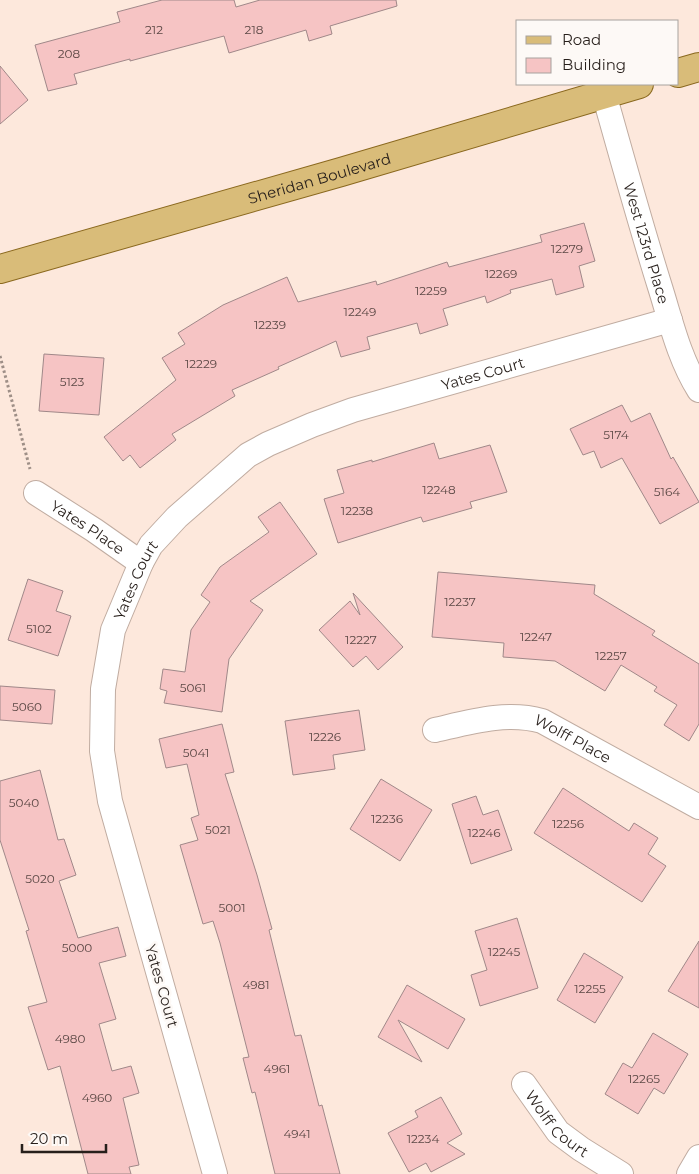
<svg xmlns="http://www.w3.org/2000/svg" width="699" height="1174" font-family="Montserrat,sans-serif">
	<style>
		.building { fill: #f6c4c4; stroke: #a08889 }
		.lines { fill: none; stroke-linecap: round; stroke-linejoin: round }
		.street-casing { stroke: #c0aca1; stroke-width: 26 }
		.primary-casing { stroke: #8a681e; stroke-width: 30 }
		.path { stroke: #9e8f87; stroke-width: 3; stroke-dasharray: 2.5 2.5; stroke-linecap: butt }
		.street { stroke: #fff; stroke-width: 24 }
		.primary { stroke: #d9bc79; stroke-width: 28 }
		.labels { text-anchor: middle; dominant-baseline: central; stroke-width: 5; stroke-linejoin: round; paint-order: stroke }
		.number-label { font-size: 12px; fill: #5b4845 }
		.street-label { font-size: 15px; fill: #271f1b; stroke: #fdf9f6 }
	</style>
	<rect width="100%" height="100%" fill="#fde8dc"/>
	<g class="building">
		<polygon points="162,0 234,0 236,7 260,0 396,0 397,6 330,26 332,34 309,41 306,30 229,53 224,36 130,61 130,59 74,74 77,84 48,91 35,45 120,22 117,12"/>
		<polygon points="0,66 28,100 0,124"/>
		<polygon points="584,223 595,261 579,266 584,287 556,295 552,279 510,290 511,293 487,303 485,296 443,309 448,325 420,334 417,323 367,337 370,349 341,357 336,341 278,367 279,369 232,390 235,396 172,434 176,440 140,468 130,455 123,461 104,437 176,380 162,358 185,344 178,333 223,305 287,277 298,302 376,281 377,285 447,262 449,267 542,242 540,235"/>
		<polygon points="44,354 104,358 99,415 39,411"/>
		<polygon points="622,405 631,422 650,413 671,459 673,457 699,502 660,524 622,458 601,468 594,451 583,455 570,429"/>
		<polygon points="434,443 439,459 490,445 507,492 470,502 472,508 423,522 421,517 338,543 324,499 344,493 337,470 372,460 372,462"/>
		<polygon points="280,502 317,554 250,601 263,610 229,659 222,712 164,703 167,691 160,689 163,669 185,672 191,630 210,602 201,595 220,567 269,532 258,517"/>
		<polygon points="438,572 595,585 594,594 655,631 652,635 699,664 699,724 689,741 664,725 677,705 654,691 657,687 621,665 605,691 555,661 503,657 504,643 432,637"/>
		<polygon points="28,579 63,591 56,611 71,616 58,656 8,640"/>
		<polygon points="353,593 403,647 378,670 366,656 353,667 319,630 350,601 360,615"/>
		<polygon points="0,686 55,690 52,724 0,720"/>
		<polygon points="359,710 365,750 333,755 335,769 293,775 285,721"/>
		<polygon points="222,724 234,772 225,774 257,875 272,929 269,930 295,1036 301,1035 319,1106 322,1105 340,1174 275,1174 255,1092 252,1093 243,1058 249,1057 220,943 213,921 203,924 180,845 198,840 191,818 199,815 187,764 166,768 159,739"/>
		<polygon points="40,770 58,840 64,839 76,875 59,881 78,938 118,927 126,956 99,963 116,1019 99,1024 112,1071 131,1066 139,1093 123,1098 139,1165 129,1167 131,1174 88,1174 60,1066 48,1070 28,1007 47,1002 26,931 29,930 0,840 0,781"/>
		<polygon points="381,779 432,810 400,861 350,829"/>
		<polygon points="563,788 629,831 634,823 658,838 648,854 666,866 642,902 534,833"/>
		<polygon points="476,796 483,815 498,810 512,850 471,864 452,804"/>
		<polygon points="517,918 538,988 480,1006 471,975 487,970 475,931"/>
		<polygon points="699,941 699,1008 668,991"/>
		<polygon points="584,953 623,977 595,1023 557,1000"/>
		<polygon points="407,985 465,1019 448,1049 398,1020 422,1062 378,1037"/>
		<polygon points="653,1033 688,1054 664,1094 654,1088 638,1114 605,1094 623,1063 632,1068"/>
		<polygon points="441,1097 462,1134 447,1143 465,1154 431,1172 426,1163 409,1172 388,1133 418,1117 415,1111"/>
	</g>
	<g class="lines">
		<defs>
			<g id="street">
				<path id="s1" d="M604,94C622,158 640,223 660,287C671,322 679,358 699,390"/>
				<path id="s2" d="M36,493L94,530L141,563"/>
				<path id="s3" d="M435,730C470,722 506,711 542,721L699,807"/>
				<path id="s4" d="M524,1084L558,1132L581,1149L621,1174"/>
				<path id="s5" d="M215,1174L110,801L102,751L103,689L113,630L141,563L151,545L177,517L248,455L268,444L312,425L353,410L670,320"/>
				<polyline points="689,1174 699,1157"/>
			</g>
			<g id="primary">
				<polyline points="678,73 699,67"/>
				<path id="s6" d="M0,269L341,172L639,84"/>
			</g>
		</defs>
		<use href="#street" class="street-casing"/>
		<use href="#primary" class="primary-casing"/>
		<polyline class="path" points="0,356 30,469"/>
		<use href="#street" class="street"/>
		<use href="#primary" class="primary"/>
	</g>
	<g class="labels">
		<g class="number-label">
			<text x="154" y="29">212</text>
			<text x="254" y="29">218</text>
			<text x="69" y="53">208</text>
			<text x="567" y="248">12279</text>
			<text x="501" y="273">12269</text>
			<text x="431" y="290">12259</text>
			<text x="360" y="311">12249</text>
			<text x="270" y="324">12239</text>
			<text x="201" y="363">12229</text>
			<text x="72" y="381">5123</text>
			<text x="616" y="434">5174</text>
			<text x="439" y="489">12248</text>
			<text x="667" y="491">5164</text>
			<text x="357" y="510">12238</text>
			<text x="460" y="601">12237</text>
			<text x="39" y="628">5102</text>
			<text x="536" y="636">12247</text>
			<text x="361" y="639">12227</text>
			<text x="611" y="655">12257</text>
			<text x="193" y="687">5061</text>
			<text x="27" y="706">5060</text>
			<text x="325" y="736">12226</text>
			<text x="196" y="752">5041</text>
			<text x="24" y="802">5040</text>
			<text x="387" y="818">12236</text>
			<text x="568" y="823">12256</text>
			<text x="218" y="829">5021</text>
			<text x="484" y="832">12246</text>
			<text x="40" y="878">5020</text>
			<text x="232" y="907">5001</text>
			<text x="77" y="947">5000</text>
			<text x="504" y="951">12245</text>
			<text x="256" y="984">4981</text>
			<text x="590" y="988">12255</text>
			<text x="70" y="1038">4980</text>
			<text x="277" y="1068">4961</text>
			<text x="644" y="1078">12265</text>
			<text x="97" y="1097">4960</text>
			<text x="297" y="1133">4941</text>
			<text x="423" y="1138">12234</text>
		</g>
		<g class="street-label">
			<text stroke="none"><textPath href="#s6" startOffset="332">Sheridan Boulevard</textPath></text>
			<text stroke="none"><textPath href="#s1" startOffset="155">West 123rd Place</textPath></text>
			<text stroke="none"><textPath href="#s5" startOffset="1035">Yates Court</textPath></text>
			<text stroke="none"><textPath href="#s2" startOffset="62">Yates Place</textPath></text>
			<text stroke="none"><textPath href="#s5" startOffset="615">Yates Court</textPath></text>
			<text stroke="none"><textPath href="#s3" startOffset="144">Wolff Place</textPath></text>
			<text transform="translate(162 986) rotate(74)">Yates Court</text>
			<text stroke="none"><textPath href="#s4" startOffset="52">Wolff Court</textPath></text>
		</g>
	</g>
	<rect x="516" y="20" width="162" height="65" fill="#fdf9f6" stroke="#a7a29e"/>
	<rect x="526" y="36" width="25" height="8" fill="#d9bc79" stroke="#a7a29e"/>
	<text x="562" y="45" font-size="15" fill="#271f1b">Road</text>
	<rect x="526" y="58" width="25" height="15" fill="#f6c4c4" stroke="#a7a29e"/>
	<text x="562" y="70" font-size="15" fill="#271f1b">Building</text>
	<path d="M22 1144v8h84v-8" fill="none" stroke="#271f1b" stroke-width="2.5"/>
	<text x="30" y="1144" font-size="15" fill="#271f1b" stroke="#fdf9f6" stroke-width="4" paint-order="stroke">20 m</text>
</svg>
